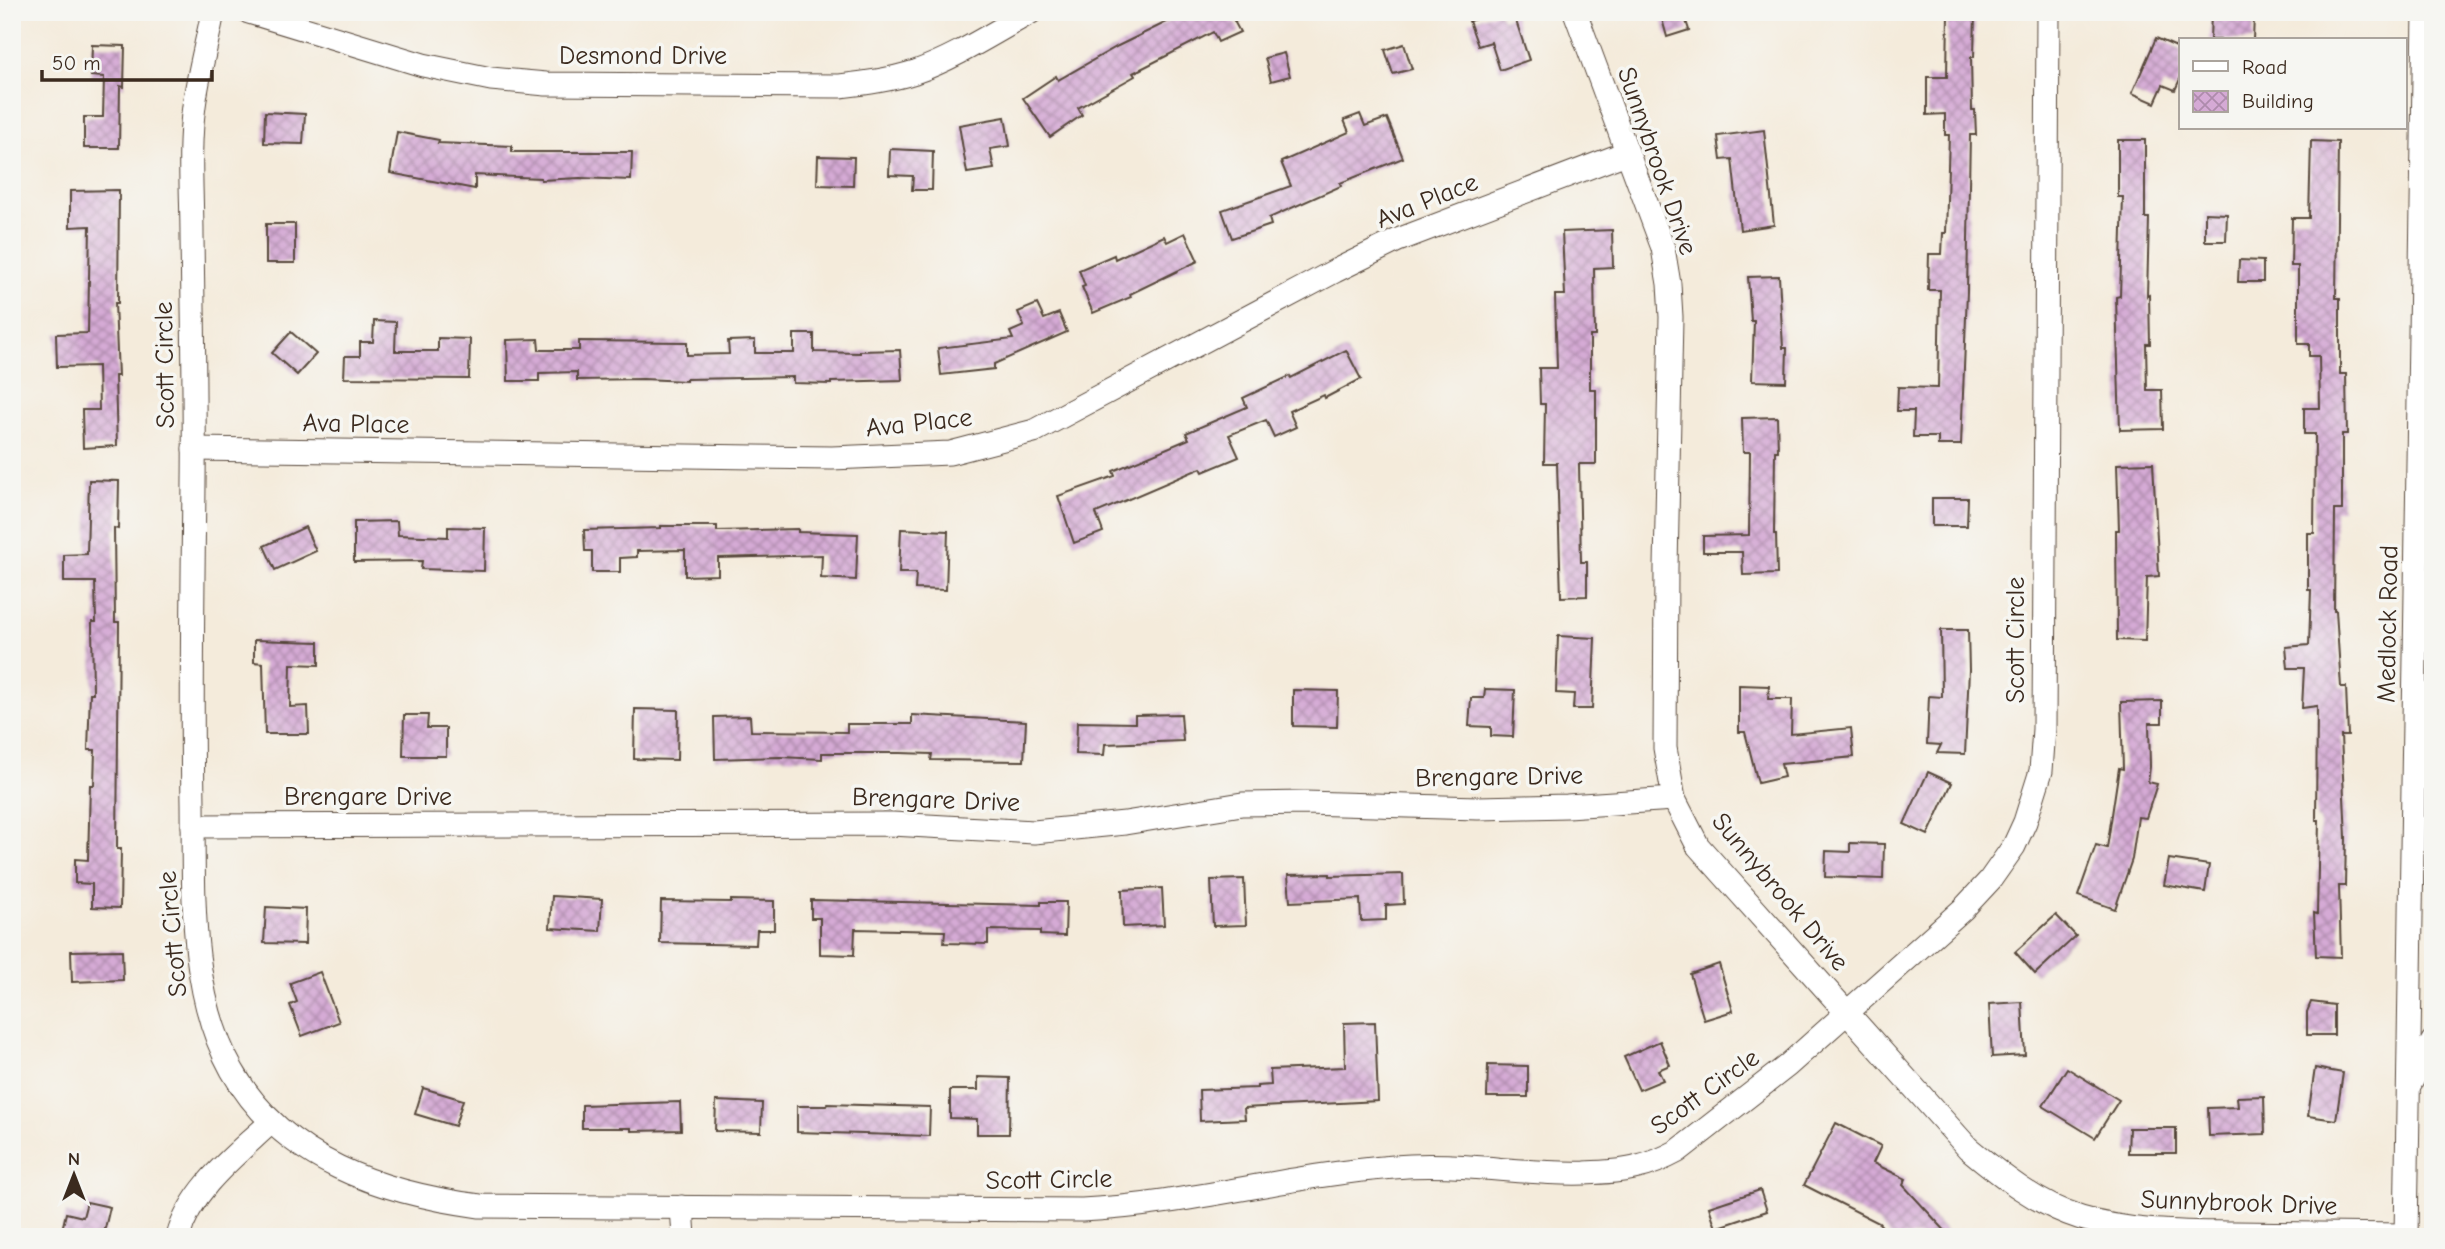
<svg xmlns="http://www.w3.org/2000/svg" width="2445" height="1249" font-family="'Comic Neue',sans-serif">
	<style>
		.building { fill: url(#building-cross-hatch) }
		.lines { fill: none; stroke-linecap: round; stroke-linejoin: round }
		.minor-casing { stroke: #57473a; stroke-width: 25 }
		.minor { stroke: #fff; stroke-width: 23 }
		.labels { text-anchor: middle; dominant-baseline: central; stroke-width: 7; stroke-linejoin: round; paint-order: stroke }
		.street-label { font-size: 26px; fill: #3b2a1e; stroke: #f6f6f2 }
	</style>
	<defs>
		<pattern id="building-cross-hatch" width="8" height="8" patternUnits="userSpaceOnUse" patternTransform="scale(1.75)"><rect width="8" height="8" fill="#d5aad5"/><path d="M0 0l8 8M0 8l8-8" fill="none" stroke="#ae8bac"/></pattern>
	</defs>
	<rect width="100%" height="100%" fill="#f6f6f2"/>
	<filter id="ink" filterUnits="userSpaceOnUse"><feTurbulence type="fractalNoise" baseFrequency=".0143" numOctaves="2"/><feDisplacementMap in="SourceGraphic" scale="14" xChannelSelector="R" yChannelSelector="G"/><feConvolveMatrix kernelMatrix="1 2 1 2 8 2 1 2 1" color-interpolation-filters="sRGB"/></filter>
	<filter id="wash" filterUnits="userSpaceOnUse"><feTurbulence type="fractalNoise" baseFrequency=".00686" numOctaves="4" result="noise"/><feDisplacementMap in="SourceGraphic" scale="28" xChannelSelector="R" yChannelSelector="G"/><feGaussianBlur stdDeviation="1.57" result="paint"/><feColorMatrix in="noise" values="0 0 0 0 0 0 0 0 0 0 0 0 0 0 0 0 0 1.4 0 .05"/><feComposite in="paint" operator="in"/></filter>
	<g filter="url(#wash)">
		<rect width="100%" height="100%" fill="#f4ebdb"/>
		<g id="blocks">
			<g class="building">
				<polygon points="1187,12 1251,12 1234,21 1240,32 1218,42 1213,32 1133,73 1135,76 1078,108 1082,115 1050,137 1023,98 1056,76 1058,80 1118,46"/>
				<polygon points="1497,12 1500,12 1502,19 1514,15 1529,60 1500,70 1491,42 1478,46 1469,21"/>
				<polygon points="1660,12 1683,12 1689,30 1667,37"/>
				<polygon points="1948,12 1975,12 1974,57 1971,57 1972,110 1975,110 1976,135 1970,135 1967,291 1961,445 1938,445 1938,437 1913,437 1914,411 1897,411 1898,387 1938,388 1940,290 1928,290 1929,254 1942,254 1943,233 1946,233 1949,135 1945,135 1945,114 1927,115 1927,77 1947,77"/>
				<polygon points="2211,14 2254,16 2253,40 2210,40"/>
				<polygon points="2156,38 2181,49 2181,77 2175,90 2163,85 2155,103 2132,93"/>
				<polygon points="1404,44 1412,69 1393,74 1385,50"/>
				<polygon points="92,45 125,46 124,87 120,86 119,148 84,148 84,117 103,117 104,77 91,76"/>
				<polygon points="1284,53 1290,76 1271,81 1265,58"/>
				<polygon points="265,112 305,114 303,144 264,143"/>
				<polygon points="1360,114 1365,126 1387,118 1403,158 1340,183 1341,186 1269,218 1271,225 1232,238 1222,210 1291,186 1281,162 1349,132 1344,120"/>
				<polygon points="1005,117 1010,146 990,149 994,169 967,173 959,125"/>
				<polygon points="1764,130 1774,225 1740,230 1732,159 1721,160 1718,136"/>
				<polygon points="397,132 439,140 438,143 512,146 512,152 632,152 631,180 580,178 541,180 541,178 475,175 475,189 390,173"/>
				<polygon points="2118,140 2145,140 2145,218 2149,218 2147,296 2149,295 2150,344 2146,344 2147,390 2162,390 2163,429 2120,430 2116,297 2120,296 2123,197 2118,197"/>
				<polygon points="2311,141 2338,142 2336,298 2340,298 2340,374 2346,374 2347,434 2342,434 2342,510 2335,510 2334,611 2336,611 2341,687 2346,687 2348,736 2341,736 2346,837 2345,886 2339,886 2341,957 2316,956 2314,913 2317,914 2319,820 2316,820 2317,706 2302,708 2304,668 2288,668 2286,647 2309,645 2311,590 2308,590 2308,533 2314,533 2315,434 2304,434 2304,408 2320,408 2319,356 2309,356 2309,344 2298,344 2298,266 2291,266 2292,218 2309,218"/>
				<polygon points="890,149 933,151 932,190 912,190 913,176 889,175"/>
				<polygon points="818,156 854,157 853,186 817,185"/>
				<polygon points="119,190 118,303 115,303 118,376 115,376 117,446 83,448 82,410 99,410 98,366 57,367 56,334 88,333 90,226 70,227 70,191"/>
				<polygon points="2205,213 2227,214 2226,241 2205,241"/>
				<rect x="266" y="224" width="29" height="39"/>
				<polygon points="1612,230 1613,267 1594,268 1595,336 1590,336 1590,389 1596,389 1596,464 1579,464 1581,562 1587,562 1587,596 1561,597 1557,463 1544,463 1545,404 1540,404 1539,368 1557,368 1555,295 1565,295 1562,232"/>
				<polygon points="1185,233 1198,261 1130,294 1131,297 1093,313 1082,287 1085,286 1079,270 1114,255 1115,259 1164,236 1167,242"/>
				<polygon points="2239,260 2263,261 2263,282 2238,282"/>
				<polygon points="1779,276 1783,348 1787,348 1786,382 1752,381 1754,321 1751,321 1748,277"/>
				<polygon points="1037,304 1044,319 1059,313 1067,332 994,364 994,369 941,375 938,348 1013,339 1010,332 1024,326 1018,312"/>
				<polygon points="374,321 396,322 395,351 438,351 438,338 470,339 469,379 344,378 345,356 360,356 360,342 373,342"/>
				<polygon points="291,332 316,354 297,375 272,353"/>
				<polygon points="794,334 814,334 814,352 860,353 860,351 900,350 902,380 831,382 831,384 793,383 793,377 686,379 686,381 643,379 577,380 577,372 539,373 539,381 508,381 507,340 538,339 539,350 579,350 579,341 687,342 687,355 729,354 728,341 755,340 755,353 794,353"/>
				<polygon points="1346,350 1361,379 1325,398 1324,395 1289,411 1296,427 1274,437 1266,420 1229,435 1239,457 1203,472 1201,468 1096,513 1103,532 1074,543 1058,496 1115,476 1113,471 1189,439 1186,433 1247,407 1243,398 1290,376 1291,378"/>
				<polygon points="1777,417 1778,451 1775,451 1774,534 1776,534 1777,574 1743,575 1742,552 1703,552 1703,536 1749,535 1750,452 1743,452 1742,418"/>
				<polygon points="2153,463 2159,576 2147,577 2145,641 2117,640 2116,530 2119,530 2117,464"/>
				<polygon points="89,480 119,481 118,529 114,528 115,622 119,622 117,849 121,849 120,908 92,907 92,884 75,883 75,859 88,860 90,785 94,785 95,750 88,750 90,693 93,693 92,622 96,622 95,582 64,582 64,555 87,554"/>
				<polygon points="1932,498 1968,498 1967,526 1932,526"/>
				<polygon points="397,521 398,535 448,537 448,527 485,528 484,571 421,569 422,561 354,562 354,522"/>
				<polygon points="661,526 717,526 717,531 798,529 798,532 858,534 856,580 821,578 822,555 718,558 718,575 685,576 685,550 637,551 637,557 620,558 620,572 592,572 592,551 585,551 584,530 661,528"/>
				<polygon points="305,527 316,551 275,570 264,546"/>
				<polygon points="901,529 948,531 946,590 915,589 916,573 899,573"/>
				<polygon points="1941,630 1968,630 1969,670 1965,754 1937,753 1941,745 1927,744 1929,696 1942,697"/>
				<polygon points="1558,636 1595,638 1592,709 1573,709 1574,694 1556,693"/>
				<polygon points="254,640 319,642 319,665 291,664 290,707 308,706 309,734 265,734 263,663 254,662"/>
				<polygon points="1739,685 1769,686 1768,699 1792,699 1791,734 1851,728 1854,757 1781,764 1784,777 1758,783 1745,732 1739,732"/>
				<polygon points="1485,689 1515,690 1513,737 1491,736 1491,727 1469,726 1471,698 1484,698"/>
				<polygon points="1293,690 1338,691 1337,727 1293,726"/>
				<polygon points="2162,701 2162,723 2149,723 2150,767 2148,782 2157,784 2146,818 2138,817 2132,859 2115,909 2078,896 2096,845 2107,848 2119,768 2123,769 2121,702"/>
				<polygon points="635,709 678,710 677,760 634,759"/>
				<polygon points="1181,714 1183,741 1105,744 1104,755 1076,754 1077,722 1135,723 1135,715"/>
				<polygon points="404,715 428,715 427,728 446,728 446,756 403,756"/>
				<polygon points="912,715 1026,721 1024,761 931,760 932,754 900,753 822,753 822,759 780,757 715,759 714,717 750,716 751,731 847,732 847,724 912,724"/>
				<polygon points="1928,772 1952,783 1928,835 1904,824"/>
				<polygon points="1850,843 1884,844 1883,879 1825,877 1826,851 1850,852"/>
				<polygon points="2169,859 2209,865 2205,892 2164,885"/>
				<polygon points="1330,874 1330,876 1403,874 1404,904 1386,905 1386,920 1361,921 1360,899 1290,902 1288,875"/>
				<polygon points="1244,879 1246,925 1213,926 1211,880"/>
				<polygon points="1162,888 1164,925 1123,927 1122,890"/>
				<polygon points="552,896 602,899 600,931 550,928"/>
				<polygon points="731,900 774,901 774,930 757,930 756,945 660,943 661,901 731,902"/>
				<polygon points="811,900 1041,905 1041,902 1066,902 1065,936 1040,935 1040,931 988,930 988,944 944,943 945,931 855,929 854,955 820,954 820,918 811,918"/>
				<polygon points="266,907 306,909 305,944 264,943"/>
				<polygon points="2056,915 2076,936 2035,974 2015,952"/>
				<polygon points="122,950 123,980 72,982 71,951"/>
				<polygon points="1719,964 1733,1011 1704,1020 1690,974"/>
				<polygon points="320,972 339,1022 302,1036 290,1005 297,1002 290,983"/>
				<polygon points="2022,1002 2025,1055 1992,1057 1989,1004"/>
				<polygon points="2311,1002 2334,1005 2334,1035 2307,1035 2307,1012"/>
				<polygon points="1375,1022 1378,1101 1244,1108 1245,1119 1200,1121 1199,1090 1257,1088 1257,1086 1271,1085 1270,1070 1345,1067 1344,1023"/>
				<polygon points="1660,1041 1670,1065 1658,1070 1663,1080 1639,1090 1624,1057"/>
				<polygon points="1488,1065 1528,1066 1528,1097 1487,1097"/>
				<polygon points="2067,1068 2119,1100 2095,1138 2043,1106"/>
				<polygon points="2315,1068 2343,1073 2336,1120 2308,1116"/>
				<polygon points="978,1077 1010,1078 1009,1134 977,1134 977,1119 950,1118 950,1090 978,1090"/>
				<polygon points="423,1088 463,1100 455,1126 415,1114"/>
				<polygon points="2264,1096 2265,1134 2209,1136 2208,1108 2238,1107 2237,1097"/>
				<polygon points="716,1101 762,1103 761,1132 715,1131"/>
				<polygon points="680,1102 681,1130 631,1131 631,1128 582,1128 582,1105"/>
				<polygon points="827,1104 930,1107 929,1136 797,1132 797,1106 826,1106"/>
				<polygon points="1836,1123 1881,1146 1873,1163 1906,1179 1903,1185 1951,1237 1891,1237 1879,1223 1804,1185"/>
				<polygon points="2129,1128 2176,1128 2176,1153 2128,1153"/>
				<polygon points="1760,1190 1767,1211 1716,1228 1709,1207"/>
				<polygon points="87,1202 110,1207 103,1237 73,1237 61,1234 66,1213 83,1217"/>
			</g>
		</g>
	</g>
	<g filter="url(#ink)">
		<use href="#blocks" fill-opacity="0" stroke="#57473a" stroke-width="2"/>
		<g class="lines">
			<defs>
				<g id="minor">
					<path d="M213,12C207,43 198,75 194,106C188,148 192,193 192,236C193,318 195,400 194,482C193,589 191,696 193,803C194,890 188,992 232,1070C283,1161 382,1193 480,1206L1082,1210C1187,1205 1289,1175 1394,1167C1458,1161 1521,1175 1585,1173C1603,1172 1621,1172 1638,1167C1652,1164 1665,1158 1678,1151L1787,1066L1963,909L1990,880L2014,846L2025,822L2041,771L2044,729L2048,12"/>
					<path d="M249,12L423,65L491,79L546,84L840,86C865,83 890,80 915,72C955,58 993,33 1031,12"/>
					<path d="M1575,12L1663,248L1669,284L1671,317L1666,568L1665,748L1674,799L1698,846L1968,1148C2002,1176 2038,1205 2081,1218C2131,1233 2183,1232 2234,1233C2292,1234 2349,1234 2406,1235"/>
					<polyline points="194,449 832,458 950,453 1034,431 1335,271 1398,240 1626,153"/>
					<polyline points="193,826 892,824 1034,832 1125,823 1242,804 1305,803 1478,808 1567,806 1674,799"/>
					<polyline points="2411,1082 2433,1041"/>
					<polyline points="682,1207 684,1237"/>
					<path d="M178,1237C191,1188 236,1155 271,1122"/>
					<polyline points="2406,1237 2425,12"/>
				</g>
			</defs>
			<use href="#minor" class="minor-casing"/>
			<use href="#minor" class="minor"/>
		</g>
	</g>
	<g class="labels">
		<g class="street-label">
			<text x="643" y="56">Desmond Drive</text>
			<text transform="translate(1657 161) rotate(71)">Sunnybrook Drive</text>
			<text transform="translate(1427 201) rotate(-22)">Ava Place</text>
			<text transform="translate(165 365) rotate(-91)">Scott Circle</text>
			<text transform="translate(919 423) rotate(-6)">Ava Place</text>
			<text transform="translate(356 424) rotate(1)">Ava Place</text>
			<text transform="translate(2388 624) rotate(-89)">Medlock Road</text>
			<text transform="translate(2016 640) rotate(-90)">Scott Circle</text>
			<text transform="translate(1499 777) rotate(-1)">Brengare Drive</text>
			<text x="368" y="797">Brengare Drive</text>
			<text transform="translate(936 800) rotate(2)">Brengare Drive</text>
			<text transform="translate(1780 892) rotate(50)">Sunnybrook Drive</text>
			<text transform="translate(173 934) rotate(-95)">Scott Circle</text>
			<text transform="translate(1705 1092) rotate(-36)">Scott Circle</text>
			<text transform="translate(1049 1180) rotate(-1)">Scott Circle</text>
			<text transform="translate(2239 1203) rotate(2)">Sunnybrook Drive</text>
		</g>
	</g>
	<rect width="2445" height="1249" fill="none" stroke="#f6f6f2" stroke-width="42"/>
	<rect x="2179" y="38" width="228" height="91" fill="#f6f6f2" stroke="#aba49d" stroke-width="2"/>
	<rect x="2193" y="61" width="35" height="10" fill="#ffffff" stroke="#aba49d" stroke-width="2"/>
	<text x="2242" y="74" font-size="21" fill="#3b2a1e">Road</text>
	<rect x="2193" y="91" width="35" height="21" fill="url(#building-cross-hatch)" stroke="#aba49d" stroke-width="2"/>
	<text x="2242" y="108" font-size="21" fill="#3b2a1e">Building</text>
	<g transform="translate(74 1175)" stroke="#f6f6f2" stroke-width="5" paint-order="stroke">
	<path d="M0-5L12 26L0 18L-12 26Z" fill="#3b2a1e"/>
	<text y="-10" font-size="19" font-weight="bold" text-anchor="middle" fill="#3b2a1e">N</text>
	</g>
	<path d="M42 70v10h170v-10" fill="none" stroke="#3b2a1e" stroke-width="3.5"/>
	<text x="52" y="70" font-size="21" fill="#3b2a1e" stroke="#f6f6f2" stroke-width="5" paint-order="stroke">50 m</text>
</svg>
